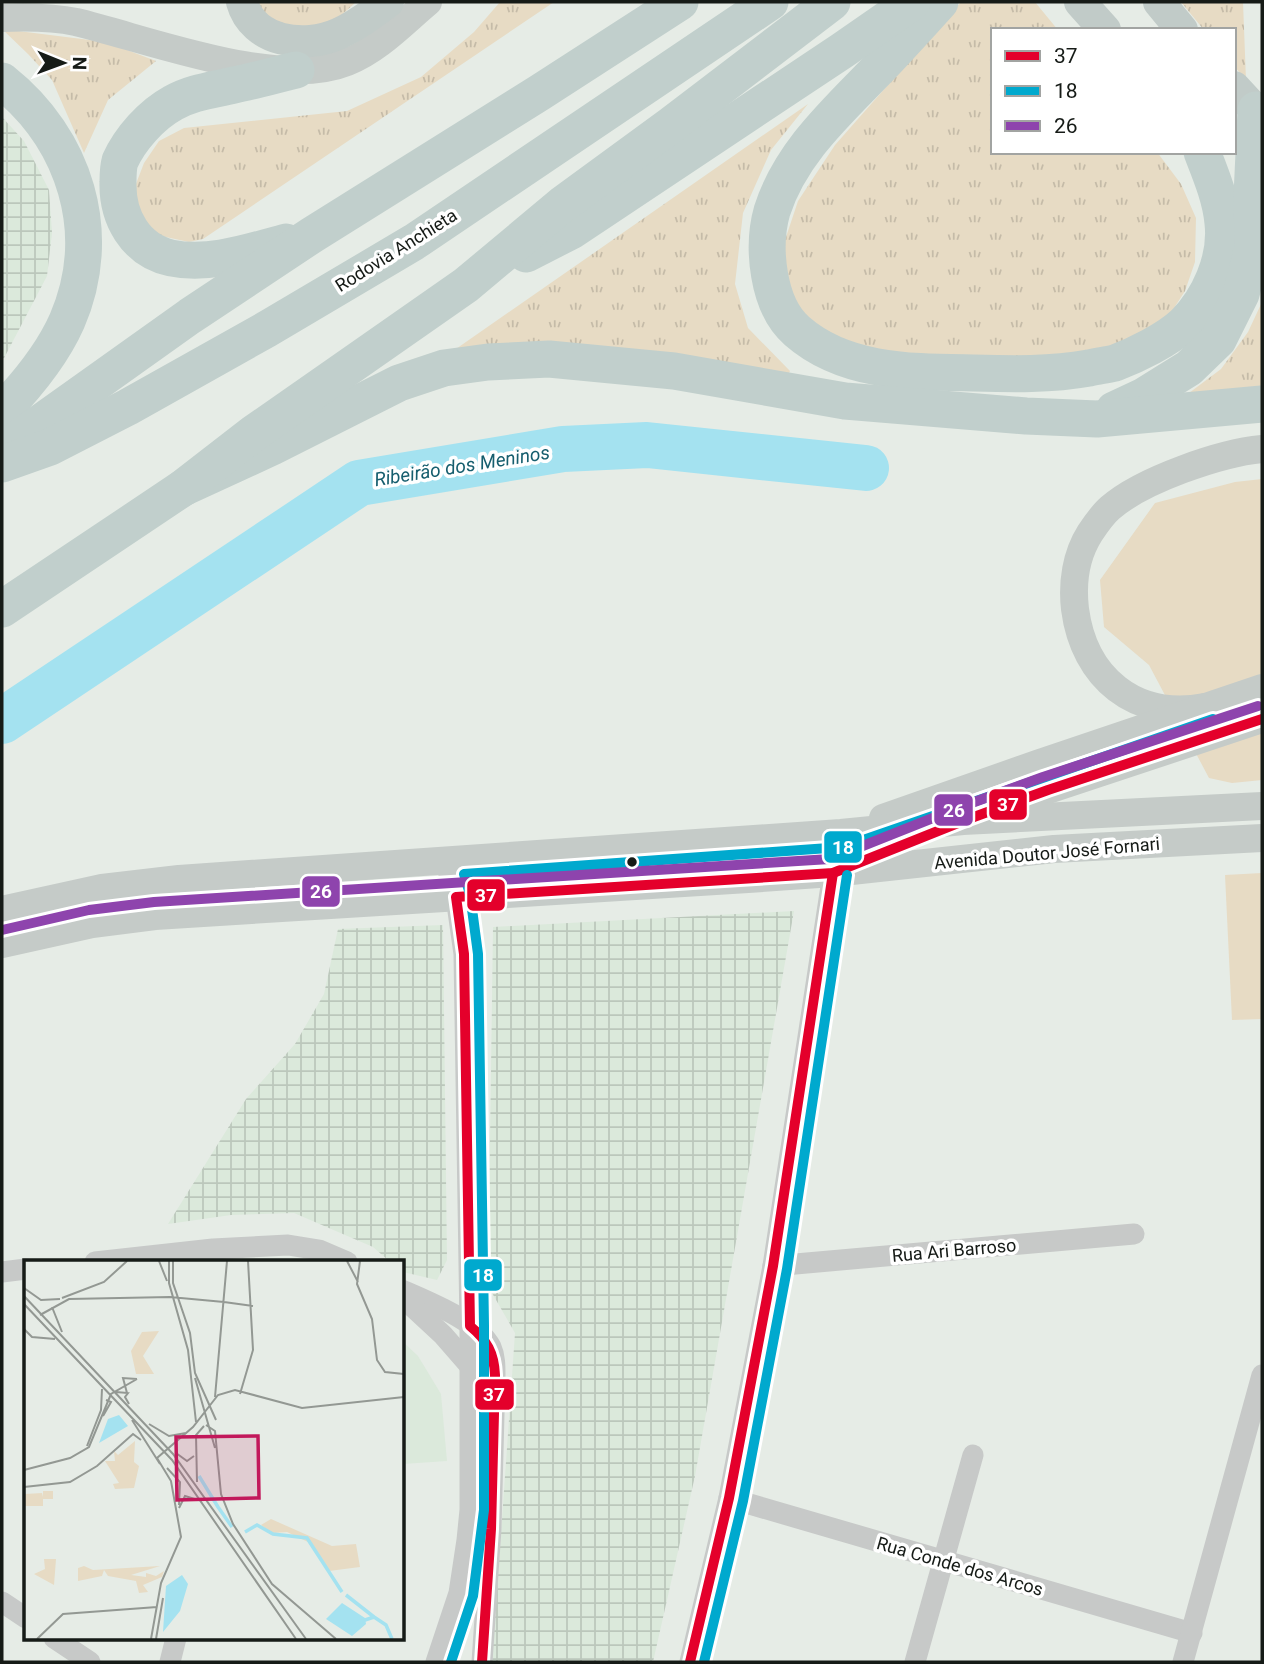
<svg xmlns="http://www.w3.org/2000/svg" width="1264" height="1664" font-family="Roboto,sans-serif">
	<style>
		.built { fill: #dbe9db }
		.industrial { fill: url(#industrial-grid) }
		.grass { fill: url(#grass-tufts) }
		.park { fill: #e7dbc4 }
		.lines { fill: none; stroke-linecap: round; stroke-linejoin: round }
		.river { stroke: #a4e2f0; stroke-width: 46 }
		.street { stroke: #c7c9c8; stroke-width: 21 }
		.secondary { stroke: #c5cbc8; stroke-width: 28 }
		.primary { stroke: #c1cbc8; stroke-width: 32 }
		.highway { stroke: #c1cfcc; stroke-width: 37 }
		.bus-1-casing { stroke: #fff; stroke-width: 16 }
		.bus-2-casing { stroke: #fff; stroke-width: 16 }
		.bus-3-casing { stroke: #fff; stroke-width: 16 }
		.bus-1 { stroke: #e4002b; stroke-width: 10 }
		.bus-2 { stroke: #00a9ce; stroke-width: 10 }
		.bus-3 { stroke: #8e44ad; stroke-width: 10 }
		.bus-dot { fill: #161b17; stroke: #fff; stroke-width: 2.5 }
		.labels { text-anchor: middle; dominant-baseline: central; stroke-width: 7; stroke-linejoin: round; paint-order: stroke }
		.street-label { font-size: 18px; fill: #161b17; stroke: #fff }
		.water-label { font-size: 19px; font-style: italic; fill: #165e6e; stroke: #fff }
		.inset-river { fill: none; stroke: #a4e2f0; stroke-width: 3.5 }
		.inset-road { fill: none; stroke: #939893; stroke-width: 2 }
		.view { fill: #c2185b; fill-opacity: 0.15; stroke: #c2185b; stroke-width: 3.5 }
		.inset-edge { fill: none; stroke: #161b17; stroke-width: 3.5 }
		.line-badge { stroke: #fff; stroke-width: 2.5 }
		.badge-label { font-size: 19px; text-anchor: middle; font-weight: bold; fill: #fff }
	</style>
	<defs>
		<pattern id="industrial-grid" width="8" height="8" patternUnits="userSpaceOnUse" patternTransform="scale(1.75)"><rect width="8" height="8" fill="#dbe9db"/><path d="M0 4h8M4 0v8" fill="none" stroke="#bbc7bb"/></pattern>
		<pattern id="grass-tufts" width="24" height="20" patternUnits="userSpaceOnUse" patternTransform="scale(1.75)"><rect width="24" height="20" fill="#e7dbc4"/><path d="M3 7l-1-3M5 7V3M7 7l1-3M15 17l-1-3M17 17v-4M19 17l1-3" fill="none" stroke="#c5bba8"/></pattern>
	</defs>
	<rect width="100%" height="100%" fill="#e6ece6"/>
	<polygon class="built" points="402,1341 418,1356 441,1394 447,1461 403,1464"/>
	<g class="industrial">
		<polygon points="2,117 24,141 49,190 52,233 47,276 2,362"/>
		<polygon points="794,911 695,1476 653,1662 492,1662 515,1333 488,1286 493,927"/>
		<polygon points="443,925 447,1260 437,1280 403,1272 402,1262 389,1261 373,1247 294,1213 231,1215 168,1224 246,1099 295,1044 324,994 338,929"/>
	</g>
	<g class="grass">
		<polygon points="254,2 356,2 335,21 279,34"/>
		<polygon points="500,2 554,2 203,239 189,242 161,236 148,227 140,212 134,189 144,163 159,141 184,128 347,111 421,77 474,32"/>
		<polygon points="961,2 1035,2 1058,30 993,30 993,152 1157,152 1181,184 1196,218 1195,262 1185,291 1165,322 1122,353 1039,369 855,355 785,298 781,252 798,201 835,145"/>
		<polygon points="1181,2 1243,2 1246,80 1234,66 1234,30 1204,30"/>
		<polygon points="2,29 106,42 156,61 108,100 84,153 52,80 28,54"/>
		<polygon points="808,104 771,150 743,213 735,284 748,328 790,371 785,382 453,351"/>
		<polygon points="1262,302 1262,392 1181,399 1221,369 1248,332"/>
	</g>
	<g class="park">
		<polygon points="1262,479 1262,780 1232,783 1209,778 1149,665 1104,627 1100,580 1155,503 1235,482"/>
		<polygon points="1262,873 1262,1019 1232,1020 1225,875"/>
	</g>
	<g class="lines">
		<polyline class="river" points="2,721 359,483 563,449 647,445 866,468"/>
		<g class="street">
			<polyline points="95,1262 213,1249 288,1245 319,1250 347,1262"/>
			<polyline points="773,1266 1134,1234"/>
			<polyline points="2,1272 26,1269"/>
			<path d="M402,1290C429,1302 478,1321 491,1347C495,1356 495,1366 495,1375L491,1529L482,1662"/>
			<polyline points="402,1297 443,1335 470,1366"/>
			<polyline points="729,1498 1192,1633"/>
			<polyline points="2,1602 26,1618"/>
			<polyline points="54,1638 90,1662"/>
			<polyline points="170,1662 176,1638"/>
			<polyline points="436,1662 459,1593 467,1540 470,1510 470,1326 464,954 456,897 445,861"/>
			<polyline points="690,1662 729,1498 773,1266 833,873 841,833"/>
			<polyline points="915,1662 973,1455"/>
			<polyline points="1183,1662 1262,1375"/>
		</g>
		<g class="secondary">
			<path d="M2,18C27,17 52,17 76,22C148,39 279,90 347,62C378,50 403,23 428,2"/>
			<path d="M1205,707C1135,720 1084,678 1075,609C1072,583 1076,555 1090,533C1096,524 1102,515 1110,508C1142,480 1220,453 1262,449"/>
			<polyline points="992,810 1048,790 1262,719"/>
			<polyline points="883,818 1037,764 1262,688"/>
			<polyline points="2,910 102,888 179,879 841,833 963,821 1262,806"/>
			<polyline points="2,944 92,924 155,916 748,879 833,873 1054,849 1262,838"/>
		</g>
		<g class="primary">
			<path d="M242,2C253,42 304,49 338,34C356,26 372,14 388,2"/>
			<polyline points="1080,2 1105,30"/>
			<polyline points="1159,2 1182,30"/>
			<polyline points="1234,87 1262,117"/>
		</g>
		<g class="highway">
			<path d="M940,2C921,23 902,44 883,64C840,109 791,151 772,211C762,246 767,305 797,331C845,373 912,372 973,373C1012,374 1050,375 1089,368C1097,366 1107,365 1115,363C1136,355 1167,340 1184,324C1209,299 1227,259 1223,223C1221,199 1211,175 1202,152"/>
			<path d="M2,81C75,139 105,233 67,321C52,355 28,384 2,411"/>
			<path d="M286,242C249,252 209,266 171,258C135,250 117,217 118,182C118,175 118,168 120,161C130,139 151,115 173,103C192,92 213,90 234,85C255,81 275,75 296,70"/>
			<polyline points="526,254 571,231 843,50 912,2"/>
			<polyline points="1114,410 1144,396 1189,368 1218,340 1241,294 1253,247 1252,196 1256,110"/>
			<polyline points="2,450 190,316 312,235 539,93 680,2"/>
			<polyline points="2,464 50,447 128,407 267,329 414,242 770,2"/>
			<polyline points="183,488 272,447 399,383 444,368 488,362 549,359 674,371 845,401 1026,416 1097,419 1262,404"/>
			<polyline points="2,609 183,488 254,433 466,285 563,204 671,125 832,2"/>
		</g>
		<defs>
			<g id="bus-1">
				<path d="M482,1662L491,1529L495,1375C494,1353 487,1340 470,1326L464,954L456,897L833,873L963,821L1048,790L1262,719"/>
				<polyline points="690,1662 729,1498 773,1266 833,873"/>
			</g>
			<g id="bus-2">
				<polyline points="451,1662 473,1596 484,1510 484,1326 478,954 470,894 464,874 843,847 1213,719"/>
				<polyline points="704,1662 743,1501 787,1269 847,875"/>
			</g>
			<polyline id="bus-3" points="2,930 89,910 154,902 830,859 958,808 1043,777 1258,706"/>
		</defs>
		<use href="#bus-1" class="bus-1-casing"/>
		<use href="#bus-2" class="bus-2-casing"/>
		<use href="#bus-3" class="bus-3-casing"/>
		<use href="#bus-1" class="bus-1"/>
		<use href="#bus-2" class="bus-2"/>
		<use href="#bus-3" class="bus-3"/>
	</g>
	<circle class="bus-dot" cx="632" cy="862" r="6"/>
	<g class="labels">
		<g class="street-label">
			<text transform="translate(396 250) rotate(-32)">Rodovia Anchieta</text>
			<text transform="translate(1047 853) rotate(-5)">Avenida Doutor José Fornari</text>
			<text transform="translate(954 1250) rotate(-5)">Rua Ari Barroso</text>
			<text transform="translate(960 1566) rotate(16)">Rua Conde dos Arcos</text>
		</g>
		<g class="water-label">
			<text transform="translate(462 466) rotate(-9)">Ribeirão dos Meninos</text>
		</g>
	</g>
	<g transform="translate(24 1260)">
		<rect width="380" height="380" fill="#e6ece6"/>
		<path d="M135,71L119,96L130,114H112L107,91L118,72ZM111,181L110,202L115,206L110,228L91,229L89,224L95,223L81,201H91L90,191L94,195ZM247,259L308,286L332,284L336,307L305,311L284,282L263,272L248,273L237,265ZM20,299H32L30,325L10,314L21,309ZM60,306L69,310L136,306L107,315L122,317V313L132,316L140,311L138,317L119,325L124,332L115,333L112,321L84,316L80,310L78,316L54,321V308Z" fill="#e7dbc4"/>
		<path d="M19,231H29V239H19V246H1V234L18,233L19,237Z" fill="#e7dbc4"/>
		<path d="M95,155L104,166L75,183L84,159ZM158,315L164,324L156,351L139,372L142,326ZM318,343L341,358L342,364L328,376L302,359Z" fill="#a4e2f0"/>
		<path class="inset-river" d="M175,216L194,247M194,247L208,267M221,272L233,265L249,274L283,278L318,332M322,335L350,357M335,362L350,357L362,365L368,379"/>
		<path class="inset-road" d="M135,1L143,21M145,1V23L164,90L172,162M149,1V23L166,73L171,113L192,160M323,1L334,22M336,1L333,24L348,59L353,100L361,112L380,114M0,28L17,40L36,39M0,36L149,194L282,379M38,38L80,22L103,1M200,42L229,46M0,44L148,200L272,379M28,47L38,72M16,55L45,39L146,37L200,42M0,69L8,77L31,79M171,118L191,188M92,132L104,133L101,137L105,144M103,133L99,118L113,119M216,134L229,90L224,1M191,137L203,1M79,156L87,142L82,140M108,160L136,204M125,164L145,176L162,173M182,165L191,171L197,234L209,264L248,324L312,379M63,186L77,150L78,129M152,193L163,201L170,196M143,208L156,222L155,245M0,210L46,198L65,187L87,134L113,119M173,222L172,175L180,166M0,227L46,222L73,206L109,174L117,180M155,248L161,236L174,240M13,379L39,354L133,347M127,379L137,323L157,277L147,221L133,198L169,167L194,135L211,130L278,148L380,137M132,379L139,338"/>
		<path class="view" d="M234,176L235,238L153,240L152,177Z"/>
		<rect width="380" height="380" class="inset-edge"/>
	</g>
	<g class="line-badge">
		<rect x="988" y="788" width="40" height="33" rx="7" fill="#e4002b"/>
		<rect x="933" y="793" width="41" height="34" rx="7" fill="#8e44ad"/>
		<rect x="823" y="830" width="40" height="34" rx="7" fill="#00a9ce"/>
		<rect x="301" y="875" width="40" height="33" rx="7" fill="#8e44ad"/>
		<rect x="466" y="878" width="40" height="34" rx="7" fill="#e4002b"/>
		<rect x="463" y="1258" width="40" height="34" rx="7" fill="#00a9ce"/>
		<rect x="474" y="1378" width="41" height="33" rx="7" fill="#e4002b"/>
	</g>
	<g class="badge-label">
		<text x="1008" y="811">37</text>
		<text x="954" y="817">26</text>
		<text x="843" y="854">18</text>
		<text x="321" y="898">26</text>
		<text x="486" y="902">37</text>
		<text x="483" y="1282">18</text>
		<text x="494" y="1401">37</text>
	</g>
	<rect width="1264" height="1664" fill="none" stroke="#161b17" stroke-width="7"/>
	<rect x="991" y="28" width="245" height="126" fill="#ffffff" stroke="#a2a4a2" stroke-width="2"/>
	<rect x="1005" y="51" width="35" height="10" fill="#e4002b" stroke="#a2a4a2" stroke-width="2"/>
	<text x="1054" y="63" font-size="21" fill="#161b17">37</text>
	<rect x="1005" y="86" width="35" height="10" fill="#00a9ce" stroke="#a2a4a2" stroke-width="2"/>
	<text x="1054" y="98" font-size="21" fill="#161b17">18</text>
	<rect x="1005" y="121" width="35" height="10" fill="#8e44ad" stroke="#a2a4a2" stroke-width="2"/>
	<text x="1054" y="133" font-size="21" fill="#161b17">26</text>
	<g transform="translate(63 63) rotate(91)" stroke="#ffffff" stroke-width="5" paint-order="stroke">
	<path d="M0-5L12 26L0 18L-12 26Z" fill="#161b17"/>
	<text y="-10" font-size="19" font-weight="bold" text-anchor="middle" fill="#161b17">N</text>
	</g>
</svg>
